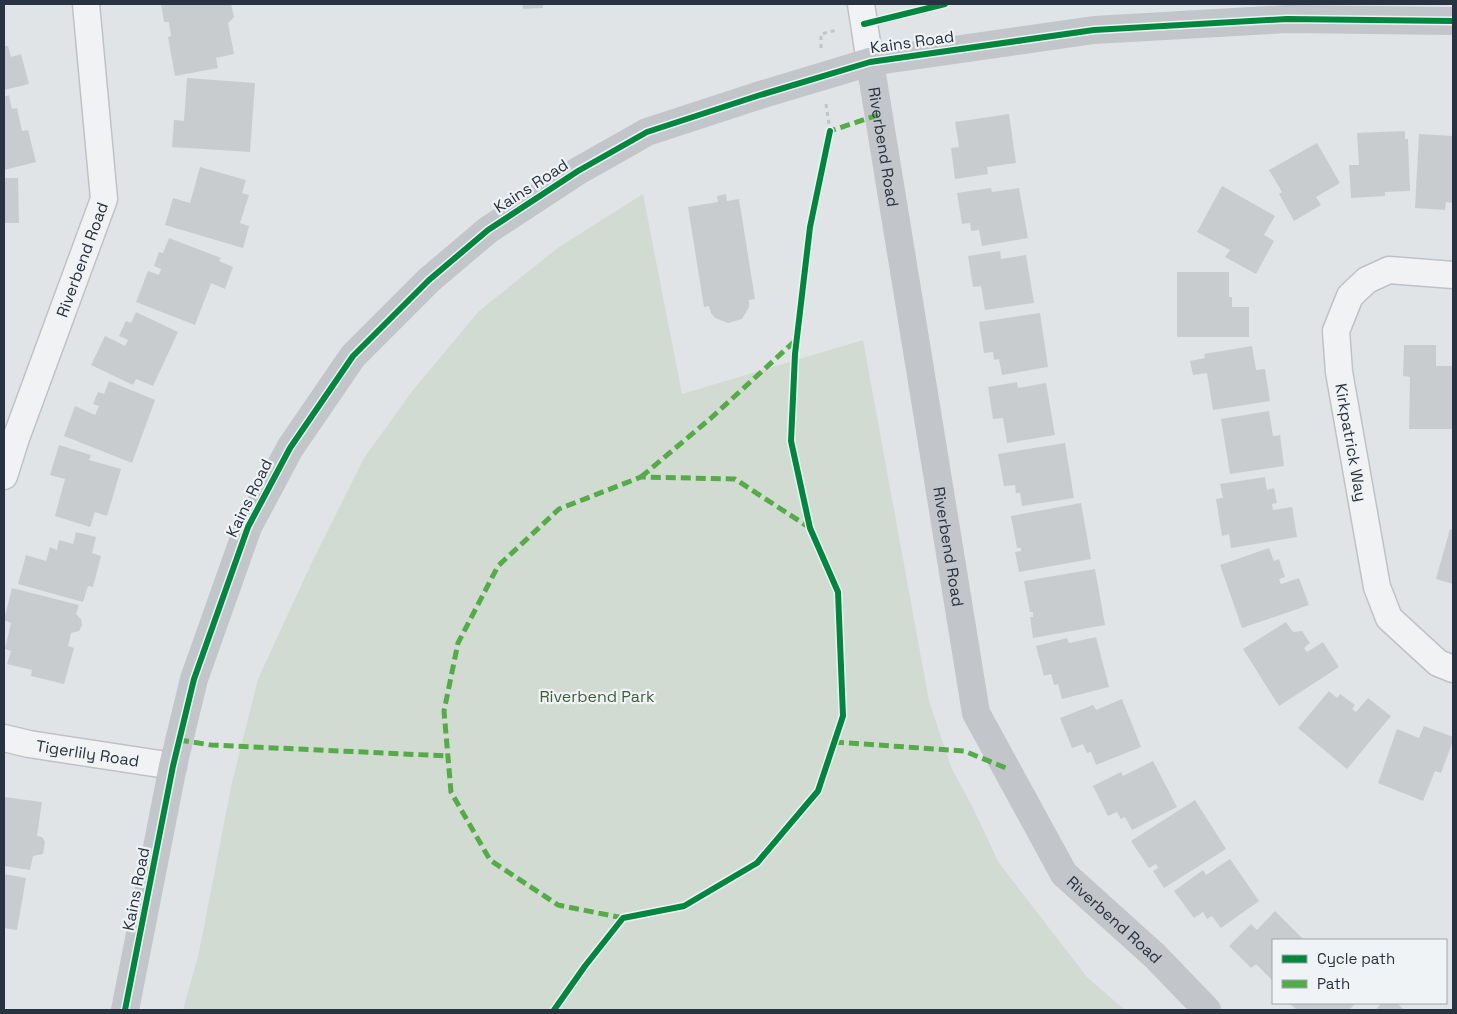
<svg xmlns="http://www.w3.org/2000/svg" width="1457" height="1014" font-family="'Space Grotesk',sans-serif">
	<style>
		.green { fill: #d2dbd2 }
		.building { fill: #c9cccf }
		.lines { fill: none; stroke-linecap: round; stroke-linejoin: round }
		.street-casing { stroke: #bfc2c5; stroke-width: 29 }
		.path { stroke: #c0c3c7; stroke-width: 3; stroke-dasharray: 4 4; stroke-linecap: butt }
		.street { stroke: #f1f2f3; stroke-width: 26 }
		.secondary { stroke: #c2c5c9; stroke-width: 28 }
		.quiet { stroke: #53ac46; stroke-width: 5; stroke-dasharray: 10 5; stroke-linecap: butt }
		.cycleway-casing { stroke: #eff3f6; stroke-width: 9 }
		.cycleway { stroke: #00873e; stroke-width: 6 }
		.labels { text-anchor: middle; dominant-baseline: central; stroke-width: 4.5; stroke-linejoin: round; paint-order: stroke }
		.street-label { font-size: 16px; fill: #273341; stroke: #eff3f6 }
		.park-label { font-size: 16px; fill: #3f5d34; stroke: #eff3f6 }
	</style>
	<rect width="100%" height="100%" fill="#e1e4e7"/>
	<polygon class="green" points="643,194 682,394 863,340 929,701 952,769 973,808 999,863 1087,977 1125,1010 183,1010 199,952 232,782 258,679 311,564 364,458 413,390 479,311 559,247"/>
	<g class="building">
		<polygon points="161,4 231,4 234,17 228,23 234,54 216,58 218,68 175,76 168,37 171,36 169,22 164,22"/>
		<polygon points="522,4 543,4 543,8 523,9"/>
		<polygon points="4,46 8,46 11,57 21,54 29,84 4,90"/>
		<polygon points="187,78 255,83 250,152 172,147 174,120 184,121"/>
		<polygon points="9,95 12,109 17,108 22,131 28,130 36,162 4,170 4,97"/>
		<polygon points="1009,114 1016,163 987,167 988,174 955,179 951,148 959,147 955,122"/>
		<polygon points="1405,131 1405,139 1408,139 1410,191 1385,192 1385,196 1351,198 1349,165 1359,165 1357,133"/>
		<polygon points="1419,134 1453,136 1453,203 1446,202 1445,210 1415,208"/>
		<polygon points="1317,143 1340,183 1316,197 1321,205 1294,221 1279,194 1282,192 1269,170"/>
		<polygon points="200,167 246,180 242,193 249,195 240,223 249,226 243,248 165,225 173,198 190,203"/>
		<polygon points="4,178 18,178 19,223 4,223"/>
		<polygon points="1222,186 1275,216 1264,235 1274,241 1256,274 1225,257 1230,250 1197,232"/>
		<polygon points="991,188 992,192 1019,188 1028,238 982,246 979,230 971,231 970,223 962,224 957,193"/>
		<polygon points="726,194 727,201 739,199 755,299 749,300 749,307 742,319 728,323 715,318 711,313 709,306 704,307 688,207 718,202 717,196"/>
		<polygon points="169,238 221,258 219,261 233,267 225,289 211,283 195,325 136,302 148,271 159,275 161,269 154,266 159,252 163,253"/>
		<polygon points="1000,251 1001,259 1026,255 1034,303 985,310 981,286 973,287 968,256"/>
		<polygon points="1177,272 1229,272 1229,297 1232,297 1232,307 1249,307 1249,337 1177,337"/>
		<polygon points="136,312 178,332 153,386 136,379 133,385 91,365 105,336 125,346 128,340 119,336 126,321 131,323"/>
		<polygon points="1040,313 1048,367 1002,375 999,359 994,360 993,352 984,353 979,322"/>
		<polygon points="1404,345 1436,345 1436,366 1453,366 1453,429 1409,429 1410,377 1403,376"/>
		<polygon points="1252,346 1256,370 1265,369 1270,401 1213,410 1207,373 1193,375 1190,361 1205,358 1204,354"/>
		<polygon points="109,381 155,400 132,463 64,436 75,406 95,415 99,406 93,404 98,392 104,394"/>
		<polygon points="1017,382 1018,388 1046,383 1055,435 1007,443 1003,418 993,419 988,387"/>
		<polygon points="1269,411 1273,436 1280,435 1284,466 1230,474 1221,419"/>
		<polygon points="1065,443 1074,498 1022,506 1020,493 1016,493 1015,485 1004,486 998,454"/>
		<polygon points="59,445 91,455 89,460 121,469 107,516 95,512 90,527 55,516 65,479 50,475"/>
		<polygon points="1265,477 1267,490 1274,488 1277,503 1272,504 1273,510 1292,507 1297,537 1231,548 1229,534 1222,536 1216,499 1223,498 1220,484"/>
		<polygon points="1081,503 1091,559 1019,572 1015,552 1021,551 1021,548 1017,548 1011,516"/>
		<polygon points="1450,529 1453,530 1453,584 1436,579"/>
		<polygon points="76,532 96,537 92,553 101,556 93,587 88,586 83,602 18,584 26,555 46,561 50,547 57,550 59,540 73,544"/>
		<polygon points="1269,548 1274,561 1279,559 1285,577 1279,579 1281,584 1299,578 1309,605 1242,628 1220,565"/>
		<polygon points="1095,569 1105,625 1033,638 1030,617 1033,617 1033,612 1030,612 1024,581"/>
		<polygon points="12,588 79,605 76,614 81,619 82,625 79,631 71,633 68,646 74,648 64,684 31,676 32,670 7,664 11,651 5,649 11,623 4,620"/>
		<polygon points="1286,622 1293,632 1302,631 1310,643 1304,648 1307,652 1323,642 1339,667 1279,706 1243,649"/>
		<polygon points="1096,637 1109,687 1062,699 1058,684 1054,685 1051,674 1044,676 1036,646 1067,638 1069,643"/>
		<polygon points="1329,691 1337,698 1340,694 1355,705 1352,709 1356,712 1368,698 1391,716 1347,769 1298,728"/>
		<polygon points="1122,699 1141,747 1096,765 1091,752 1087,753 1083,744 1072,748 1060,718 1093,705 1096,710"/>
		<polygon points="1424,726 1453,737 1453,741 1441,773 1435,771 1423,801 1378,783 1397,729 1419,738"/>
		<polygon points="1153,761 1177,807 1132,830 1125,817 1121,819 1117,812 1108,816 1093,786 1121,772 1123,776"/>
		<polygon points="4,797 42,802 37,836 42,837 45,842 43,854 33,856 30,870 4,866"/>
		<polygon points="1195,800 1226,849 1164,888 1153,871 1158,868 1156,864 1149,868 1131,841"/>
		<polygon points="1230,859 1259,901 1221,928 1212,916 1207,919 1203,912 1194,918 1174,891 1203,870 1206,875"/>
		<polygon points="4,874 26,878 17,930 4,928"/>
		<polygon points="1275,911 1304,940 1273,940 1273,981 1256,964 1251,968 1229,946 1251,924 1257,930"/>
		<polygon points="1289,1003 1356,1003 1349,1010 1297,1010"/>
		<polygon points="1382,1003 1397,1003 1404,1010 1375,1010"/>
	</g>
	<g class="lines">
		<defs>
			<g id="street">
				<polyline points="861,4 870,62"/>
				<path id="s1" d="M1453,275L1389,270L1367,280L1350,296L1336,331L1339,372L1377,587L1389,618L1438,663L1453,669"/>
				<path id="s2" d="M4,476L16,438L104,199L86,4"/>
				<path id="s3" d="M4,738L29,744L173,766"/>
			</g>
		</defs>
		<use href="#street" class="street-casing"/>
		<g class="path">
			<polyline points="821,48 821,34 837,30"/>
			<polyline points="826,104 830,131"/>
		</g>
		<use href="#street" class="street"/>
		<g class="secondary">
			<path id="s4" d="M870,62L976,713L1064,874L1155,956L1207,1010"/>
			<polyline points="125,1010 173,766 194,679 248,527 290,448 353,356 429,280 488,230 578,171 647,132 757,96 870,62 1094,30 1287,19 1453,21"/>
		</g>
		<g class="quiet">
			<polyline points="829,135 830,131 878,115"/>
			<polyline points="641,477 711,418 796,340"/>
			<polyline points="179,740 211,745 448,756"/>
			<polyline points="834,742 964,751 1006,768"/>
			<polyline points="623,918 558,905 490,860 451,792 444,711 458,643 498,566 559,509 641,477 735,479 810,528"/>
		</g>
		<defs>
			<g id="cycleway">
				<polyline points="864,24 945,4"/>
				<polyline points="125,1010 173,766 194,679 248,527 290,448 353,356 429,280 488,230 578,171 647,132 757,96 870,62 1094,30 1287,19 1453,21"/>
				<polyline points="554,1010 585,966 623,918 684,906 757,863 818,791 843,716 838,592 810,528 791,441 795,354 810,227 830,131"/>
			</g>
		</defs>
		<use href="#cycleway" class="cycleway-casing"/>
		<use href="#cycleway" class="cycleway"/>
	</g>
	<g class="labels">
		<g class="street-label">
			<text transform="translate(912 42) rotate(-8)">Kains Road</text>
			<text stroke="none"><textPath href="#s4" startOffset="86">Riverbend Road</textPath></text>
			<text transform="translate(531 186) rotate(-33)">Kains Road</text>
			<text stroke="none"><textPath href="#s2" startOffset="230">Riverbend Road</textPath></text>
			<text stroke="none"><textPath href="#s1" startOffset="262">Kirkpatrick Way</textPath></text>
			<text transform="translate(249 498) rotate(-64)">Kains Road</text>
			<text stroke="none"><textPath href="#s4" startOffset="491">Riverbend Road</textPath></text>
			<text stroke="none"><textPath href="#s3" startOffset="85">Tigerlily Road</textPath></text>
			<text transform="translate(136 889) rotate(-79)">Kains Road</text>
			<text stroke="none"><textPath href="#s4" startOffset="911">Riverbend Road</textPath></text>
		</g>
		<g class="park-label">
			<text x="597" y="696">Riverbend Park</text>
		</g>
	</g>
	<rect width="1457" height="1014" fill="none" stroke="#273341" stroke-width="10"/>
	<rect x="1272" y="939" width="175" height="65" fill="#eff3f6" stroke="#9fa6ae"/>
	<rect x="1282" y="955" width="25" height="8" fill="#00873e" stroke="#9fa6ae"/>
	<text x="1317" y="964" font-size="15" fill="#273341">Cycle path</text>
	<rect x="1282" y="980" width="25" height="8" fill="#53ac46" stroke="#9fa6ae"/>
	<text x="1317" y="989" font-size="15" fill="#273341">Path</text>
</svg>
